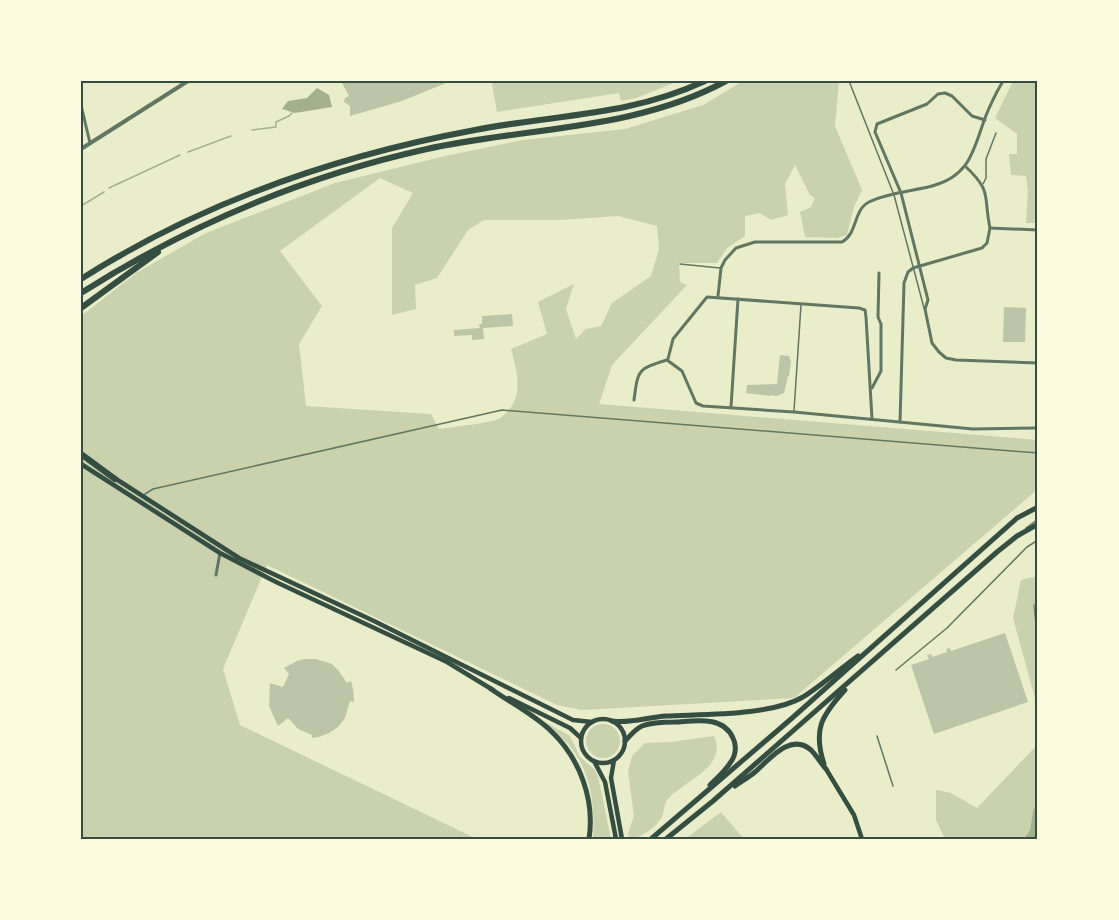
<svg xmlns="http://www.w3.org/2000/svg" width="1119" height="920" font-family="'Open Sans',sans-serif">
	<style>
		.green { fill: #cad2ad; fill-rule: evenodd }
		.water { fill: #a3b18a }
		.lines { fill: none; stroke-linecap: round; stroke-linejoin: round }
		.stream { stroke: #a3b18a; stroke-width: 1.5 }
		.river { stroke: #a3b18a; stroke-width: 10 }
		.building { fill: #bcc5a7 }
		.service { stroke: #617663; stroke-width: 1.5 }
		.minor { stroke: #617663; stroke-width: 3 }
		.tertiary { stroke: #617663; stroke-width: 4 }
		.secondary { stroke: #344e41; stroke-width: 4.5 }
		.primary { stroke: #344e41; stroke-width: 5 }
		.motorway { stroke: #344e41; stroke-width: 6 }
		.rail { stroke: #7c8e77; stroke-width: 1.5 }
		.neatline { fill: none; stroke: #344e41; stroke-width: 2 }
	</style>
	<rect width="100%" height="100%" fill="#e9edc9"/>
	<g class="green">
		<polygon points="494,81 679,81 636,98 621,101 619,93 497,112 492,84"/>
		<path d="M743,81H839L835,126L862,190L854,207L847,235L837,238L805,237L800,212L811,207L815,198L810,195L795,165L785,184L788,215L771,220L760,213L745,216V236L727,248L717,263H679L680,282L687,285L612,365L599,404L1038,440V489L794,698L582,710L557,705L267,565L223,669L240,725L477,839H81V316L136,273L206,233L335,183L445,156L523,140L625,129L703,105ZM380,178L413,193L392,228V315L416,309L415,285L437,278L468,230L484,220H560L618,216L657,226L659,249L651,276L612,303L601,326L586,329L576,339L566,309L574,284L538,302L547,334L511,349C518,373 525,401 500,418C493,423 451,427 439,429L431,414L306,406L299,344L322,306L280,251Z"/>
		<polygon points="1013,81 1038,81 1037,223 1026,223 1028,192 1026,176 1011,175 1009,154 1017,154 1017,134 995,118"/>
		<polygon points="1038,576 1038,709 1013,618 1021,580"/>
		<path d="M543,721L570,736L580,757L594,769L598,776L611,839H593C595,806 591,770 568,744C560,736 551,729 543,721Z"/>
		<circle cx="603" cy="741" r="17"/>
		<path d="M714,736C728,767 685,780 668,799C663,804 665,814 660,820C653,829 639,839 629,839L628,833L634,816L628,772L632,756L645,743L671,742Z"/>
		<polygon points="1038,744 1038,839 945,839 936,820 936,790 951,793 977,808"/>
		<polygon points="721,812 744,839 685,839"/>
	</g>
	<polygon class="water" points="317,88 329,95 332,107 295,113 282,109 288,101 307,98"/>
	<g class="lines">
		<g class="stream">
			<polyline points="252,130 276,127 276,122 289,116 292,113"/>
			<polyline points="188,152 231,136"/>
			<polyline points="109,188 180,155"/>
			<polyline points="81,206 104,192"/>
		</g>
		<polyline class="river" points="1030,839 1035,832 1038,812"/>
	</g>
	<g class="building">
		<polygon points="341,81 444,81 446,83 402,101 350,116 350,106 344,102 345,98 349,96"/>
		<polygon points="1004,307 1026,308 1025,342 1003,342"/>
		<polygon points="512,314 513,326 483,328 484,339 472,340 472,335 454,336 454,330 480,328 479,324 482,324 482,316"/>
		<polygon points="780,355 789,356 791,362 789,376 788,376 784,393 777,396 771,395 771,396 746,393 747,385 777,384"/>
		<polygon points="1005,633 1028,702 934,734 911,665 929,659 927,655 931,654 932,657 947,652 946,649 950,648 951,651"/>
		<polygon points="305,659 316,659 332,664 338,670 347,683 351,681 353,689 354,702 350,701 345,718 338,727 329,733 319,737 312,738 312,735 298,729 288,718 278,726 269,706 270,683 283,687 289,674 284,668 297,661"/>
	</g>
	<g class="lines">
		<g class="service">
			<polyline points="849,81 894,195 924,308"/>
			<polyline points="983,184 986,178 986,159 996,133"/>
			<polyline points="680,264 720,268"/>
			<polyline points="794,411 801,305"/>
			<polyline points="145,494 153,489 502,410 1038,453"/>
			<polyline points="1026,528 1038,519"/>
			<polyline points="896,670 947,628 1027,547 1038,540"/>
			<polyline points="877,736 893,786"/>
		</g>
		<g class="minor">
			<polyline points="81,105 90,143"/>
			<polyline points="985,120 972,116 952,96 945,93 938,94 927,104 877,124 875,132 901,193 928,300 925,309 932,343 939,352 946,358 956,360 1038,363"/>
			<path d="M965,166C993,192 983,196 990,228L1038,230"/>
			<path d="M718,296L721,268L725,260L736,248L755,242H842C858,233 853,210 869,202C886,193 913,191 932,186C970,176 973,151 985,118C990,105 996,93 1003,81"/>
			<polyline points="668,359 673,339 707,297 859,308 865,310 866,317 872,419"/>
			<polyline points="872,388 881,371 881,324 878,317 879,273"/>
			<path d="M634,400C638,369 638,369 667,360L682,371L696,403L703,406L794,412L973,429L1038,428"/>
			<polyline points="731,407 738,299"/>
			<polyline points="900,422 904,283 908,272 913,268 982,248 987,243 990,228"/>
			<polyline points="216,575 220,553"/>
		</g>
		<polyline class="tertiary" points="81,149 188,81"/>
		<g class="secondary">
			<polyline points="81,464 220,553 276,582 447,662 493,690"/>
			<polyline points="113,477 239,558 374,621 573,720 592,722"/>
			<polyline points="509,698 570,728 581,738"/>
			<circle cx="603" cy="741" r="22"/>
			<polyline points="614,760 611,778 622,839"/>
			<polyline points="594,761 605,782 616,839"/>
			<polyline points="826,769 854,815 862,839"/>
		</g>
		<g class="primary">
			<path d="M491,689C511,703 535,715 552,732C580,759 595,800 589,839"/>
			<path d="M612,721C630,724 648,717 666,716C704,714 770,716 803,697C822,685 840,669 858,656"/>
			<path d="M625,741C630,736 635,729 642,726C652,722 664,722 675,722C695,721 723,715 733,738C736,744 736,750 734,756C730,767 718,777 710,785"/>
			<path d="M824,764C813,730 821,716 845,690"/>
			<path d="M735,786C742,781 749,777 755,772C769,760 790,732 811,750C816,755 821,763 826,769"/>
			<polyline points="651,839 791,719 1017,518 1038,507"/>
			<polyline points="666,839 713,801 997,552 1017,536 1038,524"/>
		</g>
		<g class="motorway">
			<path d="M81,279C202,202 335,156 475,130C556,114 627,117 705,81"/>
			<path d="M81,293C187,226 304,176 427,149C526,127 634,131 726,81"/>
			<polyline points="81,308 158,252"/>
			<polyline points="81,454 115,479"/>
		</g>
		<polyline class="rail" points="1034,605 1038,646"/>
	</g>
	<rect width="1119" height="920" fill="none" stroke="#fefae0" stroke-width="165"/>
	<rect x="82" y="82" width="954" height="756" class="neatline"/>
</svg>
